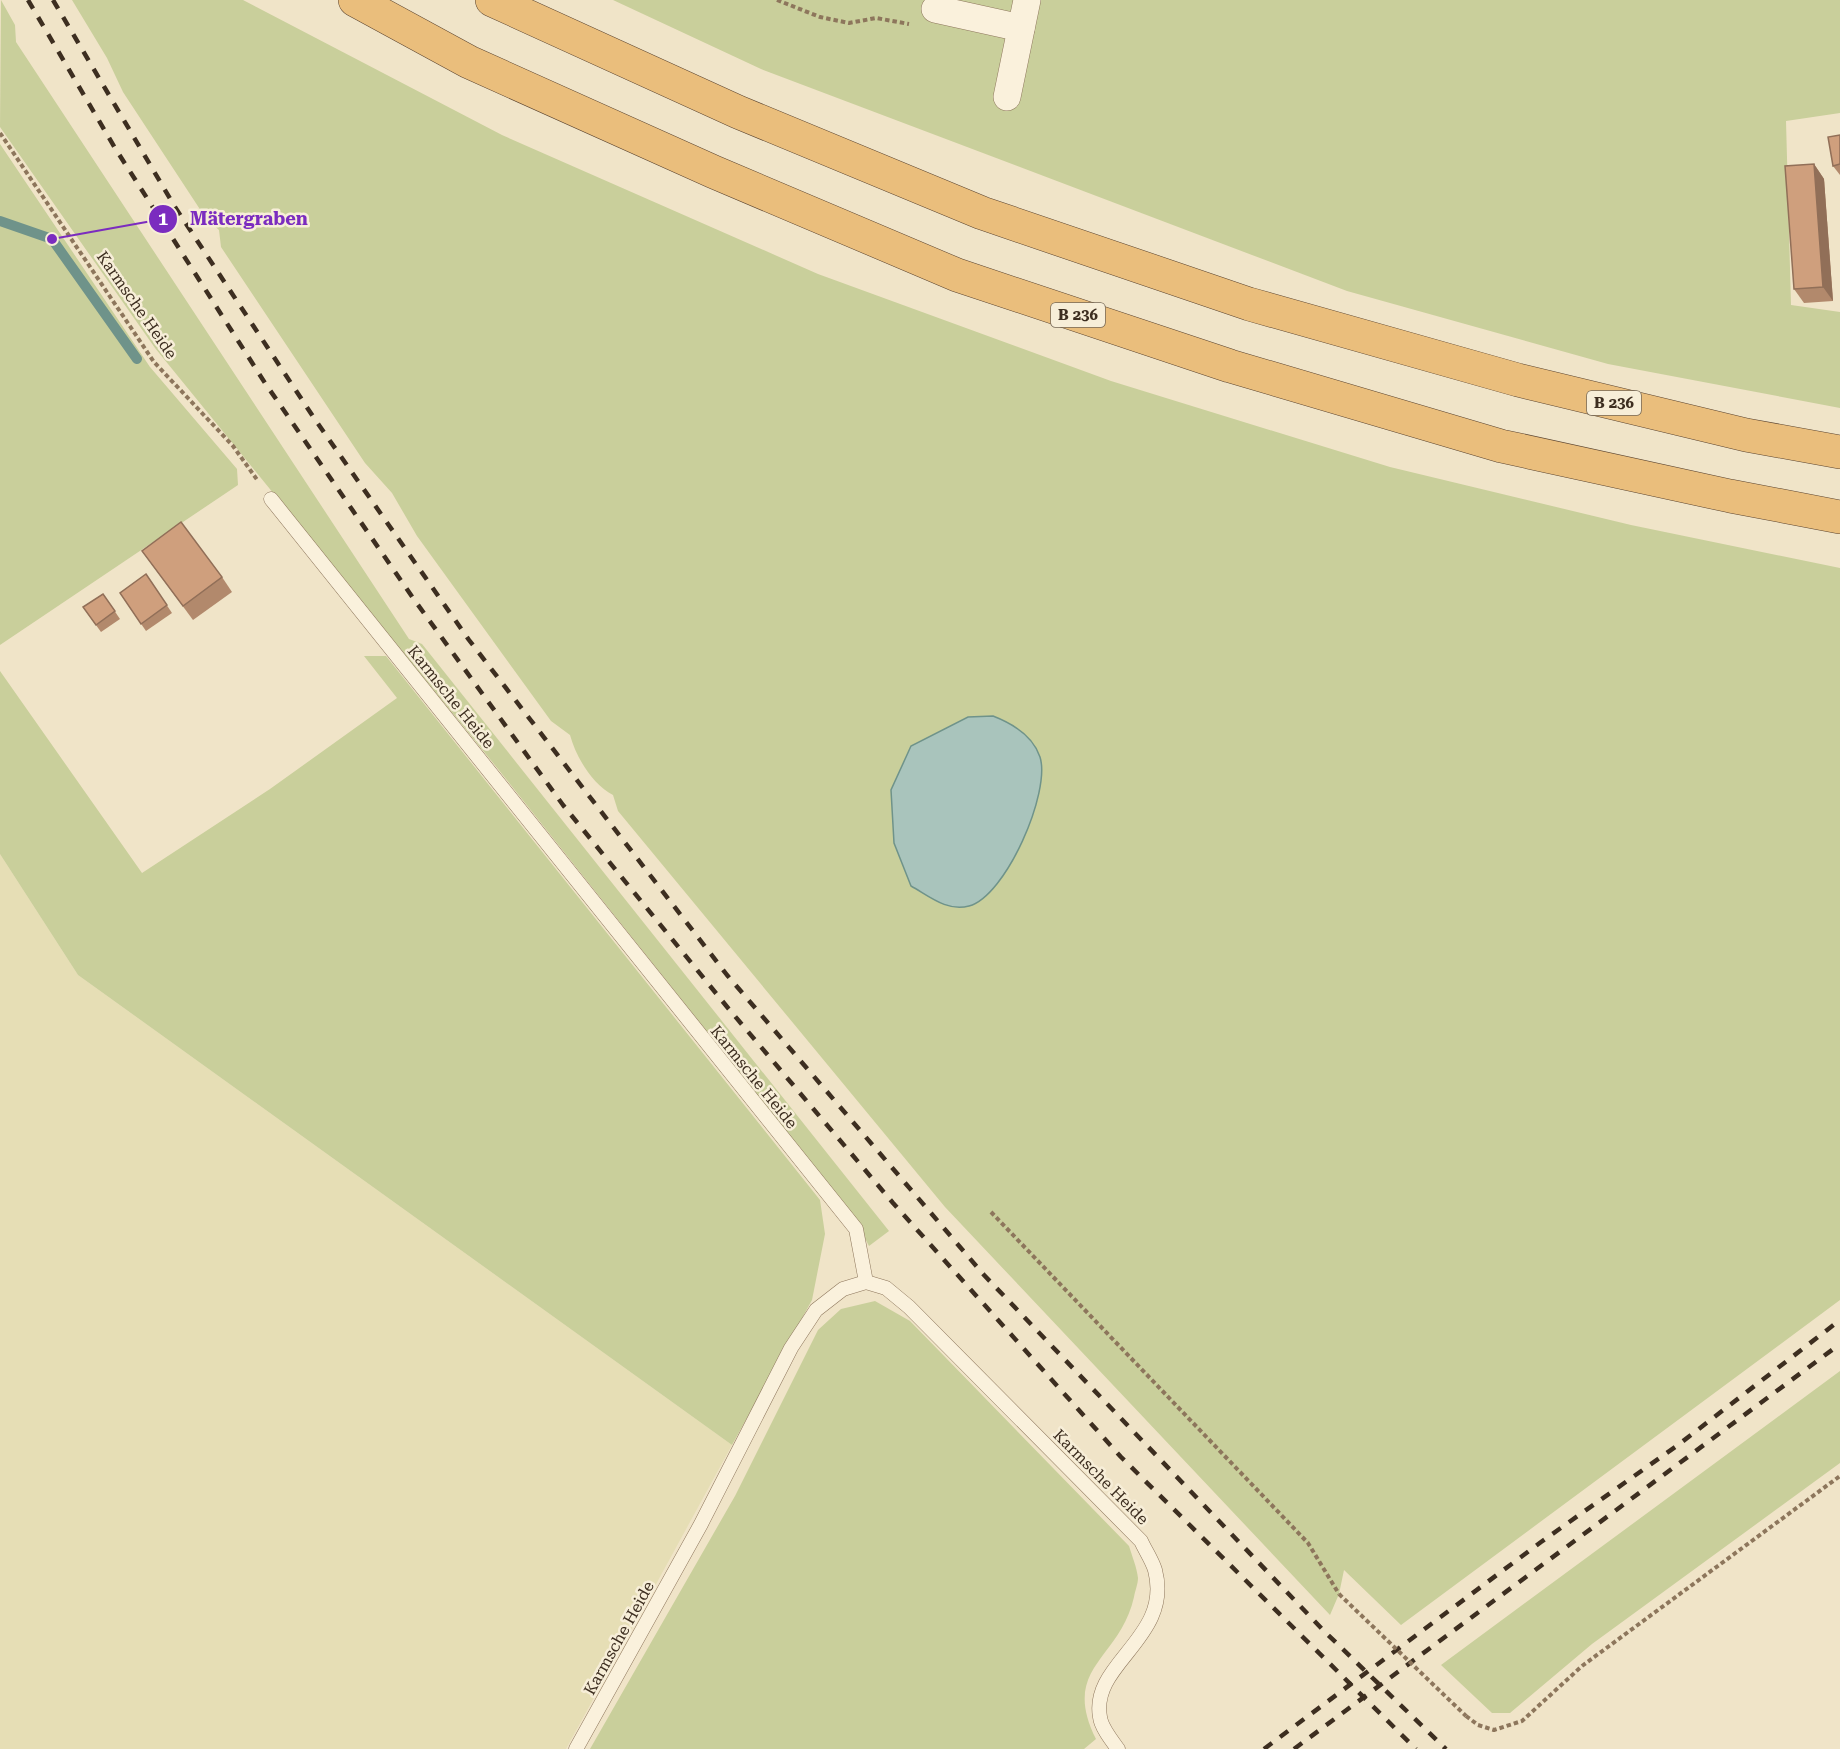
<svg xmlns="http://www.w3.org/2000/svg" width="1840" height="1749" font-family="'Roboto Serif',serif">
	<style>
		.farmland { fill: #e6deb5 }
		.green { fill: #c9cf9b }
		.water { fill: #a9c4bc; stroke: #6f938a; stroke-width: 1.5 }
		.lines { fill: none; stroke-linecap: round; stroke-linejoin: round }
		.stream { stroke: #6f938a; stroke-width: 10 }
		.service-casing { stroke: #8d765c; stroke-width: 15 }
		.minor-casing { stroke: #8d765c; stroke-width: 28 }
		.trunk-casing { stroke: #5b4430; stroke-width: 34 }
		.path { stroke: #8d765c; stroke-width: 4; stroke-dasharray: 4.5 3; stroke-linecap: butt }
		.service { stroke: #faf1dc; stroke-width: 14 }
		.minor { stroke: #faf1dc; stroke-width: 27 }
		.trunk { stroke: #eabe7c; stroke-width: 33 }
		.rail { stroke: #3d2e20; stroke-width: 4.5; stroke-dasharray: 10 10; stroke-linecap: butt }
		.path-bridge { stroke: #8d765c; stroke-width: 4; stroke-dasharray: 4.5 3; stroke-linecap: butt }
		.wall { fill: #b2896c }
		.shaded-wall { fill: #916f58 }
		.building { fill: #cf9f7d; stroke: #916f58; stroke-width: 1.5 }
		.labels { text-anchor: middle; dominant-baseline: central; stroke-width: 5; stroke-linejoin: round; paint-order: stroke }
		.shield { fill: #f7eed8; stroke: #756857; stroke-width: 1.5 }
		.shield-label { font-size: 15px; font-weight: bold; fill: #3d2e20 }
		.street-label { font-size: 16px; fill: #3d2e20; stroke: #f7eed8 }
		.leader { fill: none; stroke: #7b2cbf; stroke-width: 2 }
		.callout-dot { fill: #7b2cbf; stroke: #f7eed8; stroke-width: 2 }
		.mark-label { font-size: 18px; text-anchor: middle; font-weight: bold; fill: #fff }
		.callout-label { font-size: 18px; text-anchor: middle; font-weight: bold; fill: #7b2cbf; stroke: #f7eed8; stroke-width: 5; stroke-linejoin: round; paint-order: stroke }
	</style>
	<rect width="100%" height="100%" fill="#f0e4c8"/>
	<polygon class="farmland" points="0,854 78,975 732,1445 566,1749 0,1749"/>
	<g class="green">
		<polygon points="1,0 15,25 16,42 409,639 422,644 889,1231 869,1246 852,1214 498,769 155,348 0,127"/>
		<path d="M72,0H243L502,135L818,274L1111,381L1390,467L1631,525L1840,568V1300L1401,1625L1344,1570L1339,1594L1330,1615L945,1207L618,811L613,795C592,784 576,757 570,735L551,721L417,536L392,493L365,463L221,247L219,230L205,217L123,92L107,58Z"/>
		<polygon points="613,0 1840,0 1840,113 1786,121 1791,305 1840,312 1840,408 1608,364 1347,291 761,69"/>
		<polygon points="0,144 150,367 237,469 238,485 0,645"/>
		<polygon points="364,656 386,656 820,1200 825,1234 812,1300 732,1445 78,975 0,854 0,671 142,873 270,789 397,698"/>
		<path d="M875,1301L910,1321L1129,1546C1132,1556 1137,1568 1138,1578C1138,1584 1135,1591 1134,1597C1120,1660 1060,1667 1096,1739L1084,1749H590L735,1496L818,1330L841,1309Z"/>
		<polygon points="1840,1371 1840,1463 1592,1644 1510,1713 1492,1713 1441,1665"/>
	</g>
	<path class="water" d="M993,716C1011,723 1033,736 1040,757C1051,792 1006,896 969,906C947,912 929,896 911,886L894,843L891,790L911,746L968,717Z"/>
	<g class="lines">
		<polyline class="stream" points="0,221 52,239 137,359"/>
		<defs>
			<g id="service">
				<polyline points="271,499 856,1229 866,1282"/>
				<path d="M576,1749L701,1524L791,1348L816,1310L843,1289L866,1282L886,1288L909,1307L1141,1541C1145,1550 1152,1560 1155,1570C1173,1638 1090,1663 1100,1717C1101,1727 1112,1741 1118,1749"/>
			</g>
			<g id="minor">
				<polyline points="935,9 1021,28"/>
				<polyline points="1007,97 1027,0"/>
			</g>
			<g id="trunk">
				<polyline points="355,0 469,62 714,172 957,275 1230,366 1501,446 1730,496 1840,517"/>
				<polyline points="492,0 738,112 982,213 1249,304 1518,380 1746,435 1840,452"/>
			</g>
		</defs>
		<use href="#service" class="service-casing"/>
		<use href="#minor" class="minor-casing"/>
		<use href="#trunk" class="trunk-casing"/>
		<g class="path">
			<polyline points="777,0 820,17 849,23 876,18 909,24"/>
			<polyline points="0,133 154,362 233,446 258,481"/>
			<polyline points="991,1212 1308,1543 1339,1594"/>
			<polyline points="1466,1716 1478,1725 1494,1730 1522,1721 1582,1666 1840,1476"/>
		</g>
		<use href="#service" class="service"/>
		<use href="#minor" class="minor"/>
		<use href="#trunk" class="trunk"/>
		<g class="rail">
			<polyline points="28,0 115,148 265,383 413,598 563,805 728,1008 893,1203 1121,1457 1416,1749"/>
			<polyline points="53,0 175,207 314,418 469,640 727,975 984,1275 1324,1631 1446,1749"/>
			<polyline points="1264,1749 1541,1542 1678,1445 1840,1320"/>
			<polyline points="1294,1749 1840,1344"/>
		</g>
		<polyline class="path-bridge" points="1339,1594 1466,1716"/>
	</g>
	<g class="wall">
		<polygon points="1840,135 1840,175 1833,166"/>
		<polygon points="1814,164 1824,179 1833,301 1804,303 1794,289"/>
		<polygon points="142,551 222,577 232,592 193,620"/>
		<polygon points="146,574 172,613 146,631 120,593"/>
		<polygon points="103,594 120,619 101,632 83,607"/>
	</g>
	<polygon class="shaded-wall" points="1814,164 1824,179 1833,301 1823,287"/>
	<g class="building">
		<polygon points="1840,135 1840,164 1833,166 1828,137"/>
		<polygon points="1814,164 1823,287 1794,289 1785,166"/>
		<polygon points="181,522 222,577 183,606 142,551"/>
		<polygon points="146,574 167,605 141,624 120,593"/>
		<polygon points="103,594 115,611 96,625 83,607"/>
	</g>
	<g class="labels">
		<g class="shield">
			<rect x="1051" y="303" width="54" height="24" rx="4.5"/>
			<rect x="1587" y="391" width="54" height="24" rx="4.5"/>
		</g>
		<g class="shield-label">
			<text x="1078" y="315">B 236</text>
			<text x="1614" y="403">B 236</text>
		</g>
		<g class="street-label">
			<text transform="translate(137 305) rotate(55)">Karmsche Heide</text>
			<text transform="translate(451 697) rotate(51)">Karmsche Heide</text>
			<text transform="translate(754 1077) rotate(51)">Karmsche Heide</text>
			<text transform="translate(1101 1477) rotate(45)">Karmsche Heide</text>
			<text transform="translate(619 1638) rotate(-61)">Karmsche Heide</text>
		</g>
	</g>
	<path class="leader" d="M52 239L163 219"/>
	<g class="callout-dot">
		<circle cx="52" cy="239" r="6"/>
		<circle cx="163" cy="219" r="15"/>
	</g>
	<g class="mark-label">
		<text x="163" y="225">1</text>
	</g>
	<g class="callout-label">
		<text x="249" y="225">Mätergraben</text>
	</g>
</svg>
